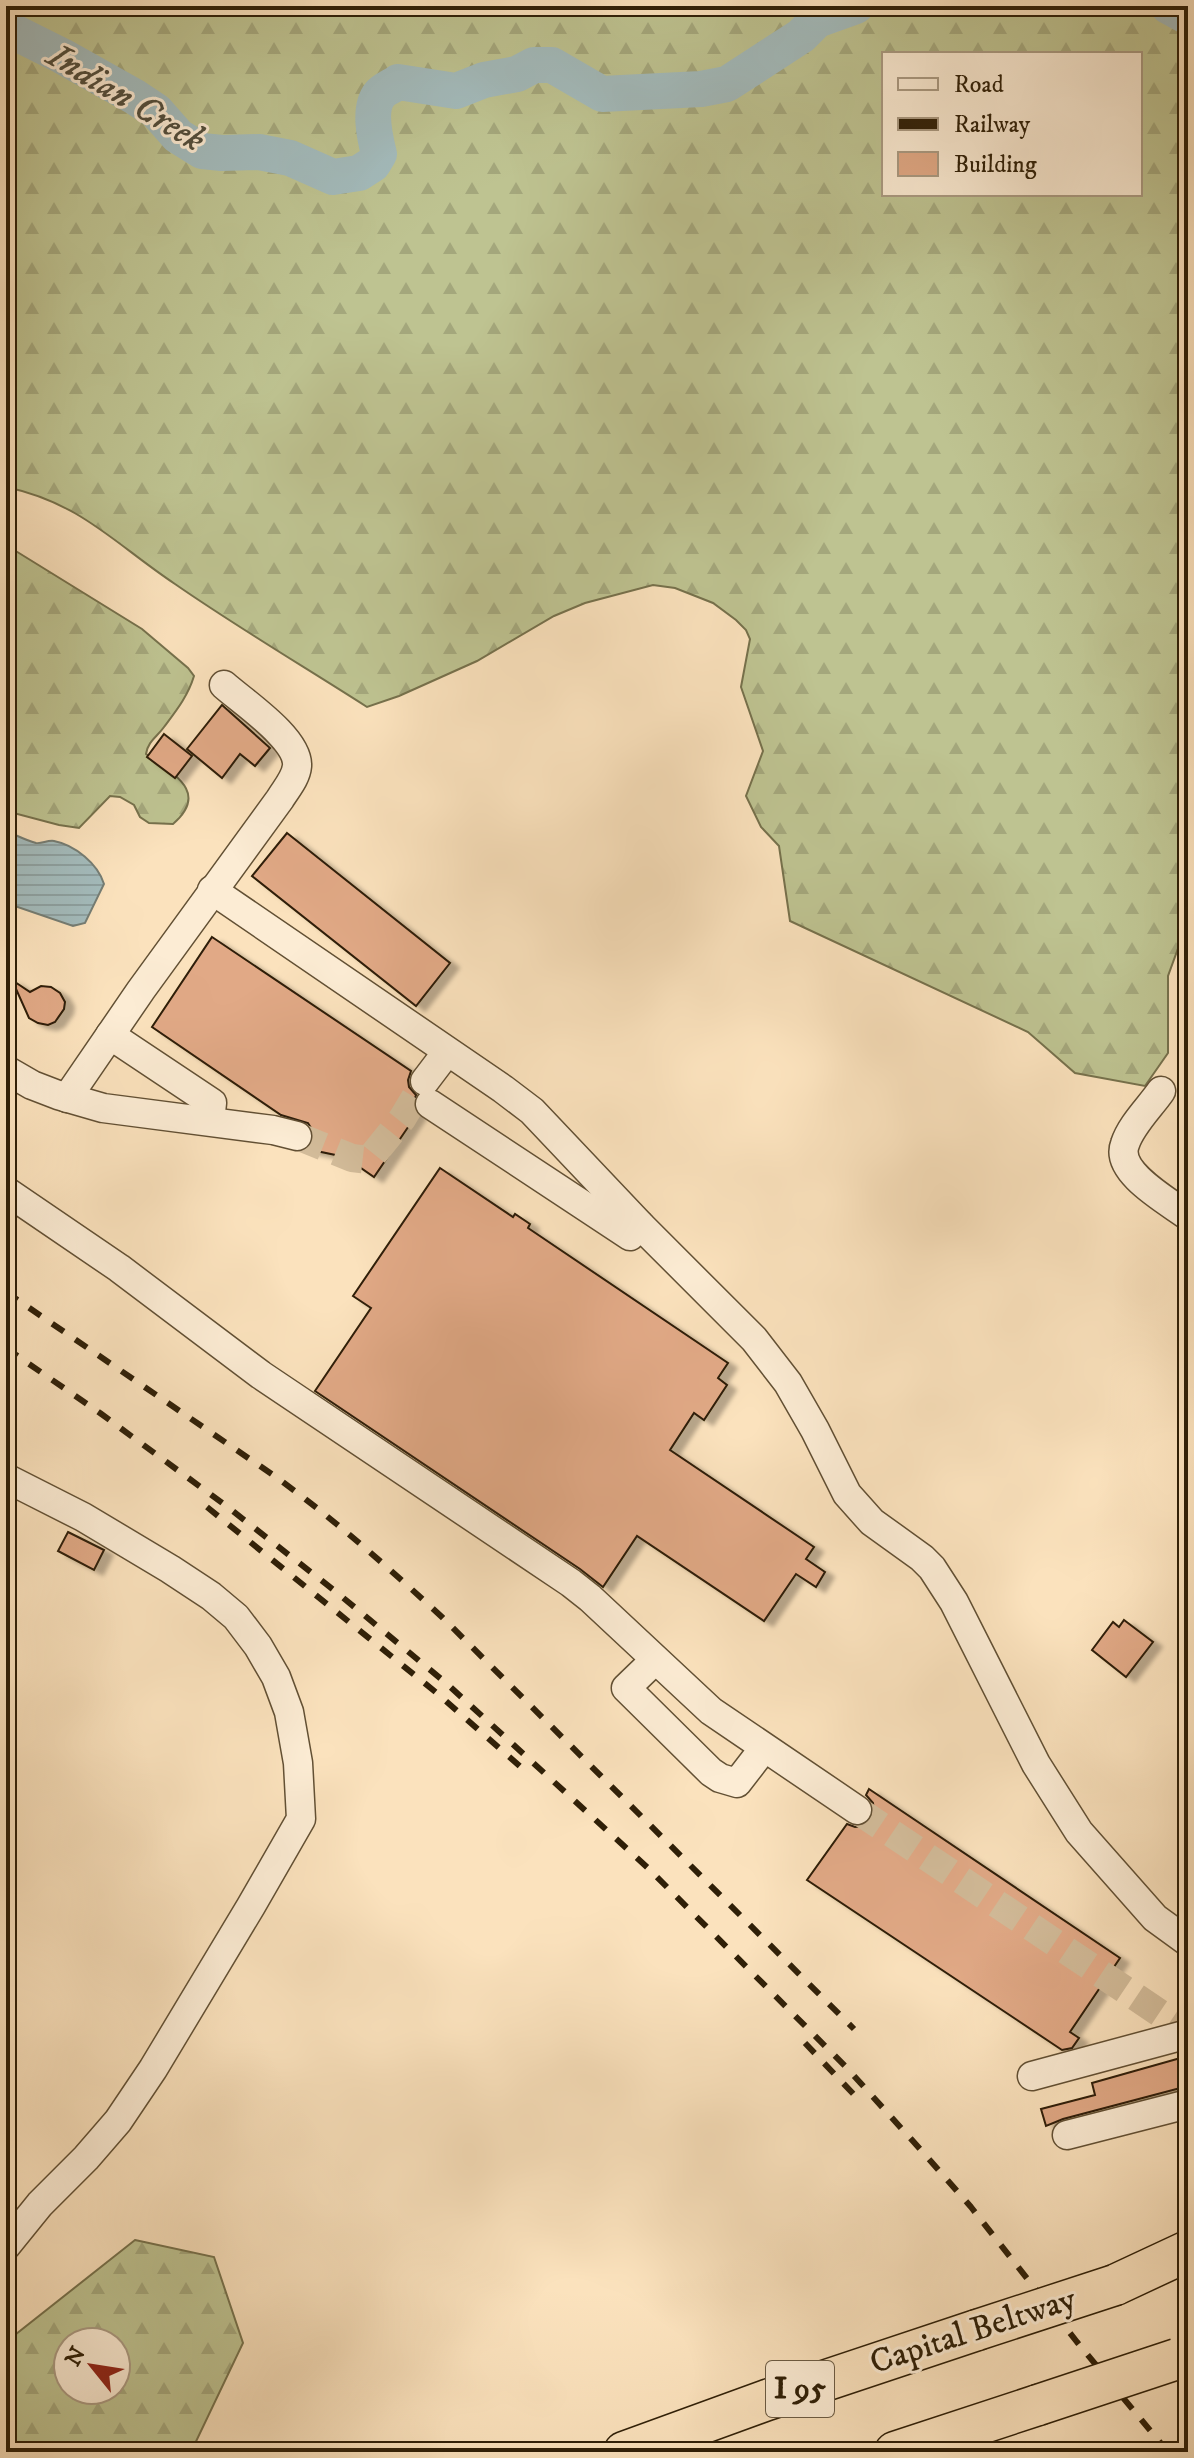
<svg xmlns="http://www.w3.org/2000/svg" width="1194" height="2458" font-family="'IM FELL DW Pica',serif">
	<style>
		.forest { fill: url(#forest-firs); stroke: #76714c; stroke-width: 2; fill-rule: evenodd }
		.water { fill: url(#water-rules); stroke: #757d74; stroke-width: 2 }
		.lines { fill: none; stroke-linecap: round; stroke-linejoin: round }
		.stream { stroke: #757d74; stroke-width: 6 }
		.river { stroke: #a3bbbc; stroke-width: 36 }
		.building { fill: #e1a986; stroke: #2f1f07; stroke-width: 2; filter: url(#shadow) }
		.minor-tunnel { stroke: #d2bb99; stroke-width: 28; stroke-dasharray: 28 14; stroke-linecap: butt }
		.minor-casing { stroke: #625034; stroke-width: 31 }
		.highway-casing { stroke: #2f1f07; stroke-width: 43 }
		.minor { stroke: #fcecd4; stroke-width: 28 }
		.highway { stroke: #fbe2bd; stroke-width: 40 }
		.rail { stroke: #2f1f07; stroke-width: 6; stroke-dasharray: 14 14; stroke-linecap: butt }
		.highway-bridge-casing { stroke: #2f1f07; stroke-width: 43; stroke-linecap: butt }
		.highway-bridge { stroke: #fbe2bd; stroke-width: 40 }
		.labels { text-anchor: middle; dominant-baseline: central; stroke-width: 6; stroke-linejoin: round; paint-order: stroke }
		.shield { fill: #fcecd4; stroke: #6c5c44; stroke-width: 2 }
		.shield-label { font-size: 32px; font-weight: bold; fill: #2f1f07 }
		.street-label { font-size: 34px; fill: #2f1f07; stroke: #fcecd4 }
		.water-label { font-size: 36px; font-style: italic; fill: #524e3d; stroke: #fcecd4 }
	</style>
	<defs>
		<pattern id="forest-firs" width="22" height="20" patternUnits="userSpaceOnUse" patternTransform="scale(2)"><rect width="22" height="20" fill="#bec391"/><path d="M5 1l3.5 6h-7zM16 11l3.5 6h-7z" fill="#a4a77c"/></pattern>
		<pattern id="water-rules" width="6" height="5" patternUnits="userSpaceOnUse" patternTransform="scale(2)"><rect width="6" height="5" fill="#a3bbbc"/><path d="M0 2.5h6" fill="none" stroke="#8da0a0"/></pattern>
		<filter id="shadow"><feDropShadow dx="9" dy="5" stdDeviation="2" flood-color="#0004"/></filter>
	</defs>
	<rect width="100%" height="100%" fill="#fbe2bd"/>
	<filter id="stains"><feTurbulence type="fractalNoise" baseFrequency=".0025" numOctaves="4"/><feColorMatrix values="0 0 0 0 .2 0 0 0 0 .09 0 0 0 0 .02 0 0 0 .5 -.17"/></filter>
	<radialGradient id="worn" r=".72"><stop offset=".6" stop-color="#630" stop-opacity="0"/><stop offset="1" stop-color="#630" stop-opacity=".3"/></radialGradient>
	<g class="forest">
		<path d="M6,6H1188V921L1168,976V1053L1145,1086L1075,1073L1028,1032L790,921L779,846L761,827L746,796L763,751L741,687L750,639L746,630L736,620L713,603L675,588L653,585L585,603L554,616L477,661L399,696L367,707C303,666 237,627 175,584C115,544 81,503 6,487ZM884,54H1140V194H884Z"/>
		<path d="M6,545L142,629L188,668L194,676C188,696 176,711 164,727C157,737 148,741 146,754C173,774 210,792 173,824L149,823L140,817L134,805L120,797L110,796L79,828L59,825L6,811Z"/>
		<path d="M135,2240L214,2257L243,2343L191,2452H6V2342ZM68,2342H116V2390H68Z"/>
	</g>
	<path class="water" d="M6,831C16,835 25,840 36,843C42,844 47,840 54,841C75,845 98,864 104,884L85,923L73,926L6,903Z"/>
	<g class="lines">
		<polyline class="stream" points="6,8 28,39"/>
		<g class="river">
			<polyline points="1168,6 1188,17"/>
			<path d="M6,28L62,56L135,97L156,111L178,136L202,151L222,153L259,152L290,158L333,177L359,173L373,164L379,154C375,138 368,108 380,94C384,89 393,86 398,82L456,91L484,80L517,74L534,65H552L602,94L701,89L727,84L801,36L817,20L856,6"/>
		</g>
	</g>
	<g class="building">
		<polygon points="222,705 270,748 255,766 240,754 222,778 187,749"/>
		<polygon points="164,734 192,756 175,778 147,757"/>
		<polygon points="287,833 450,963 416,1006 252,876"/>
		<polygon points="212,937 411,1071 408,1080 409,1087 416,1095 413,1104 417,1114 374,1177 345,1157 307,1149 314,1139 313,1131 308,1123 281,1115 152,1027"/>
		<polygon points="12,980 30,992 41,986 51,987 60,993 65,1002 64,1009 55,1022 48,1025 38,1023 29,1018"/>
		<polygon points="440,1168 513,1217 515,1214 530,1224 528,1228 728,1363 718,1378 727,1385 704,1420 694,1413 670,1450 814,1547 806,1559 825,1572 816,1587 796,1574 764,1621 637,1536 603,1587 580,1569 315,1391 371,1308 353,1296"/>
		<polygon points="68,1532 104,1550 94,1570 58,1551"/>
		<polygon points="1124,1620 1153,1642 1126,1677 1092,1650 1113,1622 1119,1627"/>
		<polygon points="869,1789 1120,1958 1070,2032 1079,2038 1072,2048 1062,2050 807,1880 847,1824 855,1827 864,1826 871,1819 874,1812 873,1803 866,1795"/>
		<polygon points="1184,2057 1188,2072 1188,2086 1063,2119 1046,2126 1041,2109 1095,2095 1092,2083"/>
	</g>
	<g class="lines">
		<g class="minor-tunnel">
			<polyline points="297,1136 352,1158 369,1160 402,1119 425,1081"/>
			<polyline points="857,1810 1188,2032"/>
		</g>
		<defs>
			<g id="minor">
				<polyline points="212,890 503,1089 532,1111 640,1225 754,1339 788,1383 815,1430 847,1494 872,1522 922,1558 932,1568 954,1602 1036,1764 1079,1832 1155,1918 1188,1942"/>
				<polyline points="110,1035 212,1103 210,1121"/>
				<polyline points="6,1070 32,1085 58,1095 103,1108 273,1130 297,1136"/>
				<polyline points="425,1081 447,1052"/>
				<path d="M1161,1091C1150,1107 1131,1125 1125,1144C1114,1172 1168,1201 1188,1216"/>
				<path d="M67,1098L141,990L280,799C286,789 296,778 297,766C299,739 243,702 224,685"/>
				<polyline points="430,1104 630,1236 640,1225"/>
				<polyline points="6,1191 119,1268 261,1375 571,1583 590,1598 711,1711 857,1810"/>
				<polyline points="6,1478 83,1517 170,1569 211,1596 236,1617 258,1646 276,1677 289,1712 298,1763 301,1819 251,1906 153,2069 118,2121 86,2158 40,2204 6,2246"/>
				<polyline points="655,1660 626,1688 711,1772 720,1778 737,1783 764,1748"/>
				<polyline points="1032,2076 1188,2034"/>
				<polyline points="1067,2135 1188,2104"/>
			</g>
			<g id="highway">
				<polyline points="1115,2285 1188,2251"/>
				<polyline points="624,2452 767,2400 977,2330"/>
				<polyline points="895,2452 1038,2405"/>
			</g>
		</defs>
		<use href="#minor" class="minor-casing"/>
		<use href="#highway" class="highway-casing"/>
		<use href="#minor" class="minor"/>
		<use href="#highway" class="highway"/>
		<g class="rail">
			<path d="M6,1292L276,1477C335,1520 389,1568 443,1618L854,2029"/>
			<polyline points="6,1348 100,1413 225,1505 335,1591 446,1683 648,1868 846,2067 921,2150 971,2207 1077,2342 1168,2452"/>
			<polyline points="207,1507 438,1694 530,1775"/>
			<polyline points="805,2043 860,2101"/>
		</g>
		<defs>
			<g id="highway-bridge">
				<polyline points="977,2330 1115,2285"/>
				<polyline points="1038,2405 1177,2359"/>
			</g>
		</defs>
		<use href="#highway-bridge" class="highway-bridge-casing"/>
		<use href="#highway-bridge" class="highway-bridge"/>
	</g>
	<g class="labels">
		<rect class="shield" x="766" y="2361" width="68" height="56" rx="6"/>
		<g class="shield-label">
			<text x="800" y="2389">I 95</text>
		</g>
		<g class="street-label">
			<text transform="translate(973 2331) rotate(-18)">Capital Beltway</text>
		</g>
		<g class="water-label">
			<text transform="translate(126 98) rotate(31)">Indian Creek</text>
		</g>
	</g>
	<rect width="1194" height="2458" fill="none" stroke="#fbe2bd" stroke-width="32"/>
	<rect x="8" y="8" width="1178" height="2442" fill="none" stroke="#2f1f07" stroke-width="4"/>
	<rect x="16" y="16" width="1162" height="2426" fill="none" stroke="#2f1f07" stroke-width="2"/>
	<rect x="882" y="52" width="260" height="144" fill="#fcecd4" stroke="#aa9a82" stroke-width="2"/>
	<rect x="898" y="78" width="40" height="12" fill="#fcecd4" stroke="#aa9a82" stroke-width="2"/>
	<text x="954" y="92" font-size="24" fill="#2f1f07">Road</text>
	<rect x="898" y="118" width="40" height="12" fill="#2f1f07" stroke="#aa9a82" stroke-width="2"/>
	<text x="954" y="132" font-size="24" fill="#2f1f07">Railway</text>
	<rect x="898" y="152" width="40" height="24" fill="#e1a986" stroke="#aa9a82" stroke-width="2"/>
	<text x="954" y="172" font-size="24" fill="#2f1f07">Building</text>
	<g transform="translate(92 2366) rotate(300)"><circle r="38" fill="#fcecd4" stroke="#aa9a82" stroke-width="2"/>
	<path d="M0-6L14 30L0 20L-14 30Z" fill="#8f2418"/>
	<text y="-12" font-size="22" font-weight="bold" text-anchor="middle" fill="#2f1f07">N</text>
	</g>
	<rect width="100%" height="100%" filter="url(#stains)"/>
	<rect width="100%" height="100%" fill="url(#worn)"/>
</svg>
